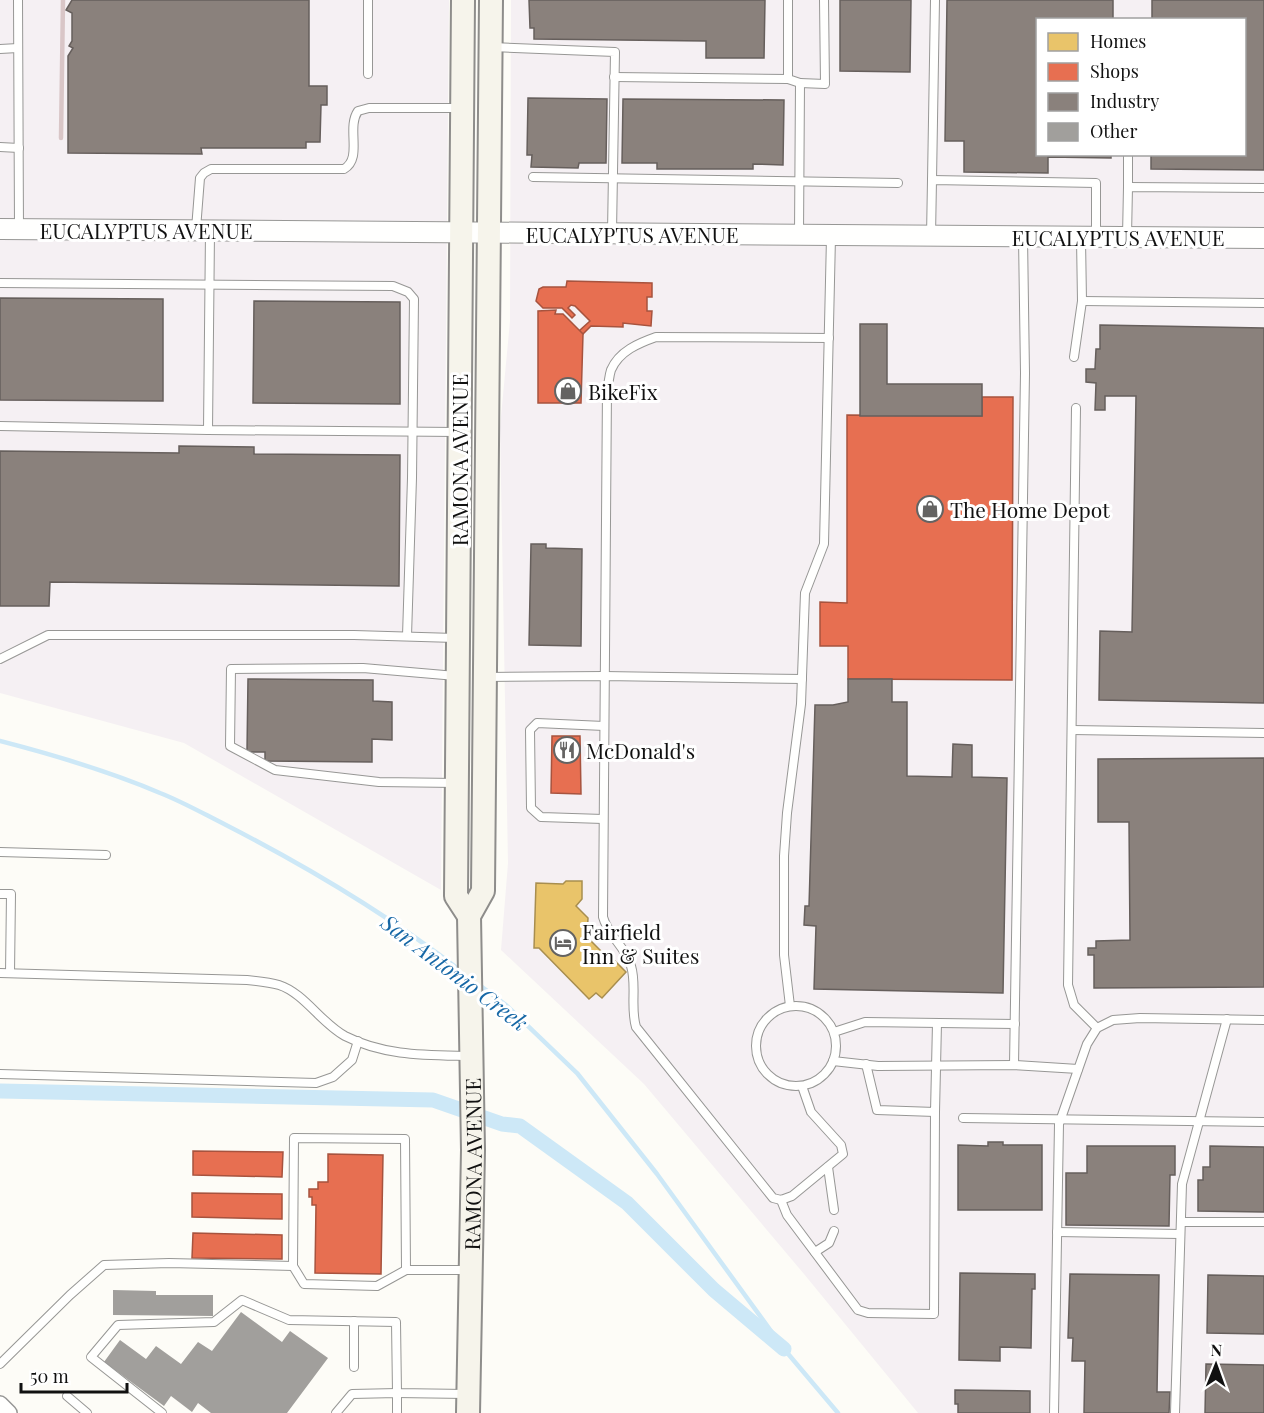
<svg xmlns="http://www.w3.org/2000/svg" width="1264" height="1413" font-family="'Playfair Display',serif">
	<style>
		.industrial { fill: #f5f0f3; fill-rule: evenodd }
		.homes { fill: #e9c46a; stroke: #a88e4f; stroke-width: 1.5 }
		.shops { fill: #e76f51; stroke: #a7533e; stroke-width: 1.5 }
		.industry { fill: #8a817c; stroke: #665f5c; stroke-width: 1.5 }
		.lines { fill: none; stroke-linecap: round; stroke-linejoin: round }
		.stream { stroke: #cde8f7; stroke-width: 4.5 }
		.canal { stroke: #cde8f7; stroke-width: 15 }
		.building { fill: #a19f9c }
		.service-casing { stroke: #979795; stroke-width: 10 }
		.minor-casing { stroke: #979795; stroke-width: 18 }
		.tertiary-casing { stroke: #979795; stroke-width: 22 }
		.secondary-casing { stroke: #8e8d8b; stroke-width: 26 }
		.service { stroke: #fffffe; stroke-width: 8 }
		.minor { stroke: #fffffe; stroke-width: 15 }
		.tertiary { stroke: #fffffe; stroke-width: 20 }
		.secondary { stroke: #f6f4eb; stroke-width: 22 }
		.rail { stroke: #d9c6c7; stroke-width: 4.5 }
		.labels { text-anchor: middle; dominant-baseline: central; stroke-width: 6; stroke-linejoin: round; paint-order: stroke }
		.street-label { font-size: 21px; fill: #111; stroke: #fff }
		.poi-label { font-size: 21px; fill: #111; stroke: #fff; text-anchor: start }
		.water-label { font-size: 22px; font-style: italic; fill: #1768a6; stroke: #fff }
	</style>
	<rect width="100%" height="100%" fill="#fdfcf7"/>
	<g class="industrial">
		<polygon points="0,0 449,0 441,890 184,743 0,693"/>
		<path d="M511,0H1264V1413H918L804,1274L644,1084L501,950L508,863L500,427L510,321ZM1038,20H1244V154H1038Z"/>
	</g>
	<polygon class="homes" points="566,881 582,881 582,899 576,906 588,918 587,937 609,959 613,959 626,972 602,998 596,993 589,999 539,948 534,948 536,883 563,884"/>
	<g class="shops">
		<polygon points="567,281 652,283 652,297 647,297 647,311 652,311 651,326 623,323 623,327 591,326 583,334 579,331 590,321 575,306 571,305 568,308 575,315 572,318 562,308 543,308 536,301 539,289 543,287 566,287"/>
		<polygon points="556,310 555,314 563,314 583,334 581,403 538,403 538,311"/>
		<polygon points="982,397 1013,397 1012,680 848,679 848,646 820,646 820,602 847,603 847,415 982,416"/>
		<polygon points="552,736 580,736 581,794 551,793"/>
		<polygon points="193,1151 283,1152 282,1177 193,1175"/>
		<polygon points="328,1154 383,1155 381,1274 315,1273 316,1205 312,1205 312,1197 309,1197 309,1189 318,1189 318,1182 328,1182"/>
		<polygon points="192,1193 282,1194 282,1219 192,1217"/>
		<polygon points="193,1233 282,1235 282,1259 192,1258"/>
	</g>
	<g class="industry">
		<polygon points="72,0 309,0 309,86 327,86 327,105 321,105 320,142 306,142 306,148 201,148 202,154 68,153 68,56 73,48 69,46 72,41 72,13 66,10"/>
		<polygon points="529,0 765,0 764,58 706,58 706,41 534,39 534,28 530,28"/>
		<polygon points="840,0 911,0 910,72 840,71"/>
		<polygon points="947,0 1113,0 1113,20 1038,20 1038,154 1111,154 1111,158 1048,157 1048,173 964,172 964,141 945,141"/>
		<polygon points="1152,0 1264,0 1264,170 1151,169 1151,154 1244,154 1244,20 1152,20"/>
		<polygon points="528,98 607,99 606,163 579,163 578,168 531,167 532,155 527,155"/>
		<polygon points="623,99 784,100 783,165 753,164 753,169 657,169 657,163 622,163"/>
		<polygon points="0,298 163,299 163,401 0,400"/>
		<polygon points="254,301 400,302 400,404 253,403"/>
		<polygon points="860,324 887,324 887,384 982,384 982,416 860,416"/>
		<polygon points="1100,325 1264,328 1264,703 1099,700 1100,631 1132,632 1136,396 1105,396 1105,410 1095,410 1096,383 1086,382 1086,369 1095,369 1096,349 1100,349"/>
		<polygon points="179,446 254,447 254,454 400,455 399,586 50,582 49,606 0,606 0,451 179,453"/>
		<polygon points="531,544 546,544 546,548 582,549 581,646 529,645"/>
		<polygon points="248,679 373,680 373,701 392,702 392,740 372,739 372,762 265,761 265,752 247,752"/>
		<polygon points="848,679 892,679 892,702 907,702 907,776 952,777 953,744 972,745 972,777 1007,778 1003,993 814,989 816,926 804,925 805,906 809,906 815,705 833,705 848,702"/>
		<polygon points="1264,758 1264,987 1094,988 1094,955 1088,955 1088,948 1096,948 1096,941 1130,940 1129,822 1098,822 1098,759"/>
		<polygon points="988,1142 1003,1142 1003,1145 1042,1145 1042,1210 958,1210 958,1145 988,1146"/>
		<polygon points="1087,1146 1175,1146 1175,1175 1170,1175 1169,1226 1066,1225 1066,1173 1087,1173"/>
		<polygon points="1210,1146 1264,1147 1264,1212 1198,1211 1198,1180 1203,1180 1203,1167 1210,1167"/>
		<polygon points="960,1273 1035,1274 1035,1289 1032,1289 1031,1348 1000,1347 1000,1361 959,1360"/>
		<polygon points="1070,1274 1159,1275 1157,1392 1170,1392 1169,1413 1084,1413 1085,1361 1072,1361 1073,1338 1068,1338"/>
		<polygon points="1208,1275 1264,1276 1264,1334 1207,1333"/>
		<polygon points="1206,1364 1264,1365 1264,1413 1205,1413"/>
		<polygon points="955,1390 1030,1391 1030,1413 958,1413 958,1404 955,1404"/>
	</g>
	<g class="lines">
		<g class="stream">
			<path d="M0,741C54,755 109,771 160,793C183,802 204,814 226,825C308,867 388,915 461,971"/>
			<polyline points="478,984 506,1005 577,1073 657,1174 784,1349 838,1413"/>
		</g>
		<polyline class="canal" points="0,1091 433,1100 502,1124 520,1126 627,1203 714,1290 784,1349"/>
	</g>
	<g class="building">
		<polygon points="113,1290 156,1291 156,1295 213,1295 213,1316 113,1315"/>
		<polygon points="241,1312 282,1342 290,1331 328,1358 287,1413 211,1413 198,1403 192,1412 171,1396 164,1406 104,1362 120,1340 146,1359 156,1346 181,1364 198,1342 212,1351"/>
	</g>
	<g class="lines">
		<defs>
			<g id="service">
				<polyline points="18,0 19,228"/>
				<polyline points="788,0 788,79 800,83 799,233"/>
				<polyline points="492,47 615,52 612,232"/>
				<polyline points="0,49 18,48"/>
				<polyline points="368,74 368,0"/>
				<polyline points="614,77 788,79"/>
				<polyline points="800,83 825,84 824,0"/>
				<polyline points="0,147 19,148"/>
				<polyline points="533,177 898,183"/>
				<polyline points="932,180 935,0"/>
				<polyline points="1128,187 1128,154"/>
				<path d="M196,229L200,178L204,173L211,169H344C363,158 346,128 358,111L369,108H459"/>
				<polyline points="210,232 208,430 458,432"/>
				<polyline points="931,236 932,180 1096,183 1096,236"/>
				<polyline points="1127,236 1128,187 1264,188"/>
				<polyline points="0,283 393,286 408,292 414,299 412,478 407,636"/>
				<polyline points="1082,301 1264,303"/>
				<polyline points="1074,357 1082,301 1081,239"/>
				<polyline points="1076,408 1068,985 1074,1005 1097,1028"/>
				<polyline points="0,426 208,430"/>
				<polyline points="0,659 48,635 354,635 455,638"/>
				<polyline points="456,676 363,668 231,669 230,746 275,770 379,782 456,783"/>
				<polyline points="486,677 604,676 802,679"/>
				<polyline points="1072,730 1264,733"/>
				<polyline points="603,819 541,817 531,808 530,730 537,723 604,726"/>
				<polyline points="0,852 106,855"/>
				<polyline points="0,894 11,894 10,973"/>
				<path d="M0,973L247,980C258,981 269,982 279,985C304,993 321,1023 345,1036C384,1056 426,1055 468,1056"/>
				<circle cx="796" cy="1046" r="40"/>
				<polyline points="790,1006 784,955 784,856 787,813 801,704 805,593 824,544 831,237"/>
				<polyline points="834,1032 865,1022 1015,1024"/>
				<polyline points="833,1061 878,1066 1014,1065 1078,1069"/>
				<polyline points="866,1064 877,1110 935,1112 937,1023"/>
				<polyline points="1014,1065 1025,373 1023,237"/>
				<polyline points="0,1074 316,1083 333,1077 352,1060 358,1041"/>
				<path d="M802,1086L811,1112L841,1145L843,1154L792,1196L781,1200L773,1198L636,1027C630,1007 637,985 631,966C626,947 608,936 603,917L607,389C609,383 609,376 611,370C619,351 639,343 656,337L829,338"/>
				<polyline points="963,1118 1264,1122"/>
				<polyline points="828,1167 834,1210"/>
				<polyline points="781,1200 787,1215 858,1310 868,1313 934,1314 935,1112"/>
				<polyline points="1181,1222 1264,1222"/>
				<polyline points="1057,1232 1180,1234"/>
				<polyline points="815,1252 829,1243 834,1231"/>
				<polyline points="406,1270 405,1139 294,1138 293,1266 304,1284 377,1286 406,1270 469,1270"/>
				<polyline points="0,1364 70,1295 104,1265 169,1263 293,1266"/>
				<polyline points="354,1367 354,1321"/>
				<polyline points="67,1396 87,1413"/>
				<polyline points="162,1413 91,1357 118,1325 214,1322 242,1300 289,1320 396,1322 397,1393 466,1394"/>
				<polyline points="336,1413 352,1394 397,1393 397,1413"/>
				<polyline points="1054,1413 1059,1124 1087,1044 1097,1028 1113,1020 1140,1018 1264,1020"/>
				<polyline points="1175,1413 1182,1184 1227,1019"/>
			</g>
			<polyline id="minor" points="0,1404 9,1413"/>
			<polyline id="tertiary" points="0,229 1264,238"/>
			<g id="secondary">
				<polyline points="463,0 456,896 469,916"/>
				<path id="s1" d="M468,1413L473,1150L469,916L483,891L491,0"/>
			</g>
		</defs>
		<use href="#service" class="service-casing"/>
		<use href="#minor" class="minor-casing"/>
		<use href="#tertiary" class="tertiary-casing"/>
		<use href="#secondary" class="secondary-casing"/>
		<use href="#service" class="service"/>
		<use href="#minor" class="minor"/>
		<use href="#tertiary" class="tertiary"/>
		<use href="#secondary" class="secondary"/>
		<polyline class="rail" points="61,138 63,0"/>
	</g>
	<defs>
		<symbol id="shop-ring" viewBox="-11 -11 22 22"><circle r="9.5" fill="#fff" stroke="#646362" stroke-width="1.5"/><path d="M-5-2.5h2.3a2.7 3.5 0 0 1 5.4 0H5L5.5 6h-11ZM-1.5-2.5h3a1.5 2.3 0 0 0-3 0Z" fill="#646362"/></symbol>
		<symbol id="restaurant-ring" viewBox="-11 -11 22 22"><circle r="9.5" fill="#fff" stroke="#646362" stroke-width="1.5"/><path d="M-5-6h1v4h1v-4h1v4h1v-4h1v5L-1.5 .5V6h-2V.5L-5-1ZM5-6V6H3V1.5H1.5Q1.5-4 5-6Z" fill="#646362"/></symbol>
		<symbol id="hotel-ring" viewBox="-11 -11 22 22"><circle r="9.5" fill="#fff" stroke="#646362" stroke-width="1.5"/><path d="M-6-4.5h1.5V1H6V5H4.5V3h-9V5H-6ZM-4 0a1.8 1.8 0 1 1 3.6 0ZM.5 0V-2.5h3Q6-2.5 6 0Z" fill="#646362"/></symbol>
	</defs>
	<g fill-rule="evenodd">
		<use href="#shop-ring" x="553" y="376" width="30" height="30"/>
		<use href="#shop-ring" x="915" y="494" width="30" height="30"/>
		<use href="#restaurant-ring" x="552" y="735" width="30" height="30"/>
		<use href="#hotel-ring" x="548" y="928" width="30" height="30"/>
	</g>
	<g class="labels">
		<g class="street-label">
			<text x="146" y="230">EUCALYPTUS AVENUE</text>
			<text x="632" y="234">EUCALYPTUS AVENUE</text>
			<text x="1118" y="237">EUCALYPTUS AVENUE</text>
			<text transform="translate(459 460) rotate(-90)">RAMONA AVENUE</text>
			<text stroke="none"><textPath href="#s1" startOffset="249">RAMONA AVENUE</textPath></text>
		</g>
		<g class="poi-label">
			<text x="588" y="391">BikeFix</text>
			<text x="950" y="509">The Home Depot</text>
			<text x="586" y="750">McDonald's</text>
			<text x="582" y="931">Fairfield<tspan x="582" dy="24">Inn &amp; Suites</tspan></text>
		</g>
		<g class="water-label">
			<text transform="translate(455 972) rotate(37)">San Antonio Creek</text>
		</g>
	</g>
	<rect x="1036" y="18" width="210" height="138" fill="#ffffff" stroke="#a0a0a0" stroke-width="1.5"/>
	<rect x="1048" y="33" width="30" height="18" fill="#e9c46a" stroke="#a0a0a0" stroke-width="1.5"/>
	<text x="1090" y="48" font-size="18" fill="#111111">Homes</text>
	<rect x="1048" y="63" width="30" height="18" fill="#e76f51" stroke="#a0a0a0" stroke-width="1.5"/>
	<text x="1090" y="78" font-size="18" fill="#111111">Shops</text>
	<rect x="1048" y="93" width="30" height="18" fill="#8a817c" stroke="#a0a0a0" stroke-width="1.5"/>
	<text x="1090" y="108" font-size="18" fill="#111111">Industry</text>
	<rect x="1048" y="123" width="30" height="18" fill="#a19f9c" stroke="#a0a0a0" stroke-width="1.5"/>
	<text x="1090" y="138" font-size="18" fill="#111111">Other</text>
	<g transform="translate(1216 1365) rotate(1)" stroke="#ffffff" stroke-width="4.5" paint-order="stroke">
	<path d="M0-4.5L10 22L0 15L-10 22Z" fill="#111111"/>
	<text y="-9" font-size="16" font-weight="bold" text-anchor="middle" fill="#111111">N</text>
	</g>
	<path d="M21 1383v9h106v-9" fill="none" stroke="#111111" stroke-width="3"/>
	<text x="30" y="1383" font-size="18" fill="#111111" stroke="#ffffff" stroke-width="4.5" paint-order="stroke">50 m</text>
</svg>
